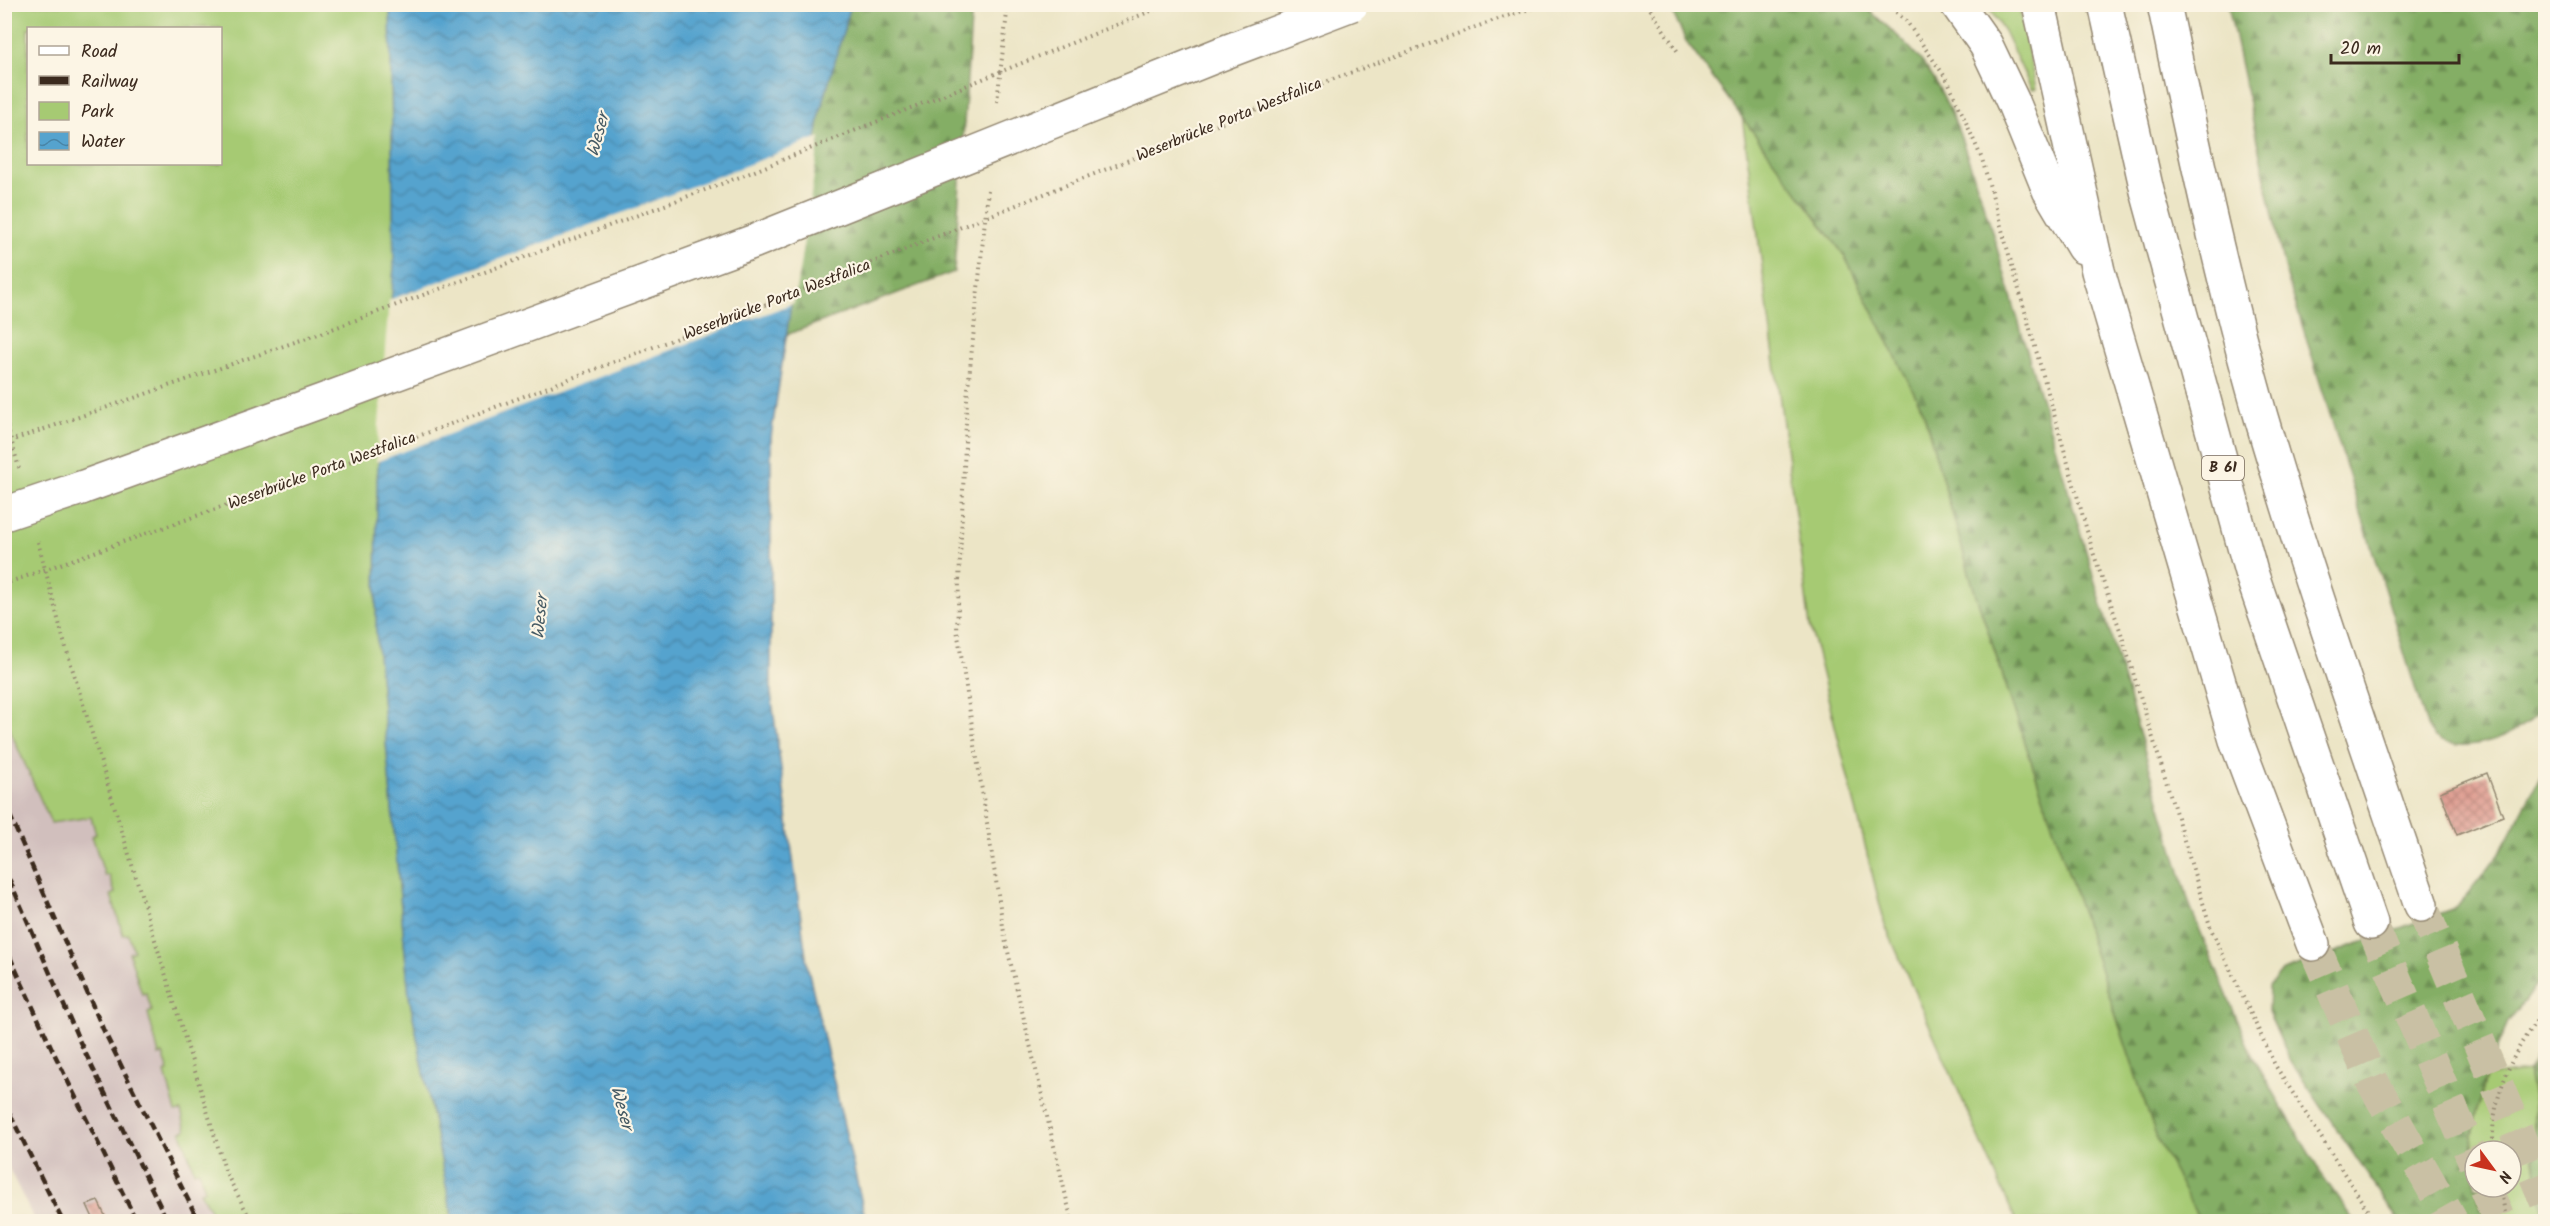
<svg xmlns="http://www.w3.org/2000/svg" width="2550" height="1226" font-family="Kalam,sans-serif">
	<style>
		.railway { fill: #d1bfbd }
		.green { fill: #a6ca73; stroke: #707a48; stroke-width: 1.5; fill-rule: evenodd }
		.forest { fill: url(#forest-firs); stroke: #606c42; stroke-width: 1.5 }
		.water { fill: url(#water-waves); stroke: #486676; stroke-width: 1.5 }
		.pier { fill: #ece5c6 }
		.building { fill: url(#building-cross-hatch) }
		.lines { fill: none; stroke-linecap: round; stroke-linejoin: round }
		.highway-tunnel { stroke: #c9c0a4; stroke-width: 33; stroke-dasharray: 33 16; stroke-linecap: butt }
		.primary-casing { stroke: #948872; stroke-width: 36 }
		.highway-casing { stroke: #948872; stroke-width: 36 }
		.path { stroke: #948872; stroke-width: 4; stroke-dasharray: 1.5 4.5; stroke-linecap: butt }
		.primary { stroke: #fff; stroke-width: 33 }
		.highway { stroke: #fff; stroke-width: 33 }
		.rail { stroke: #3b2a1e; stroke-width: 4.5; stroke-dasharray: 9 4.5; stroke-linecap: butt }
		.primary-bridge-casing { stroke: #948872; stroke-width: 36; stroke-linecap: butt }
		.path-bridge { stroke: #948872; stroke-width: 4; stroke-dasharray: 1.5 4.5; stroke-linecap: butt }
		.primary-bridge { stroke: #fff; stroke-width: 33 }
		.labels { text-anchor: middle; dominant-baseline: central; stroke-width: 4.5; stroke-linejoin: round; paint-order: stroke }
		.shield { fill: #fcf5e5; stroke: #75675a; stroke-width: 1.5 }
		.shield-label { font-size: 15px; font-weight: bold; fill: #3b2a1e }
		.street-label { font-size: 16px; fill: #3b2a1e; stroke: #fcf5e5 }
		.water-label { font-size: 18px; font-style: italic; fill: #455a64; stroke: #fcf5e5 }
	</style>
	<defs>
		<pattern id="forest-firs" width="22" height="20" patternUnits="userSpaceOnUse" patternTransform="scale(1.5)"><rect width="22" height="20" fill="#84ae65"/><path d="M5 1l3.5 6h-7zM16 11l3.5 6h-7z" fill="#6d8e53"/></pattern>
		<pattern id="water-waves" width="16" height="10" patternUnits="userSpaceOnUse" patternTransform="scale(1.5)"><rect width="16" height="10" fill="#55a3ce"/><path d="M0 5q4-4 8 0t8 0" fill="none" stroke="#4885a7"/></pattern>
		<pattern id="building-cross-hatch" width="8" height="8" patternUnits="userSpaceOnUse" patternTransform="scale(1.5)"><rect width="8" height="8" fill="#dd998d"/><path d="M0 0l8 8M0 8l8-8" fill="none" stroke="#b47d73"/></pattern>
	</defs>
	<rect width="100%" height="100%" fill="#fcf5e5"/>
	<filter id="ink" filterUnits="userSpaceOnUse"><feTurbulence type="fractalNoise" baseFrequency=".0167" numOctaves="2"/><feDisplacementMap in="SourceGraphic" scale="12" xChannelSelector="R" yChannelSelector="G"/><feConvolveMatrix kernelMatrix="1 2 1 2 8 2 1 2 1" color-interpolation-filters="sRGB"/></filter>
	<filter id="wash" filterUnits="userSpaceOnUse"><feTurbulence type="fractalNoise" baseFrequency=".008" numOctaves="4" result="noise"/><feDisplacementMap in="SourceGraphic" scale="24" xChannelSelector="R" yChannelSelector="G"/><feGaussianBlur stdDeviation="1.35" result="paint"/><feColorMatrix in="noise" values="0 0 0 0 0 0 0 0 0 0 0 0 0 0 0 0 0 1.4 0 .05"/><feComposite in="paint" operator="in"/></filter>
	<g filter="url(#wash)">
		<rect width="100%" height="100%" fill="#ece5c6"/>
		<polygon class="railway" points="4,719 51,823 91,817 96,835 92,837 105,875 109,874 115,893 111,895 124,935 128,933 134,951 130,953 142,994 146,992 152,1012 148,1014 159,1054 163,1053 169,1072 165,1073 176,1112 181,1110 187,1131 182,1132 193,1170 199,1169 205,1190 200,1192 216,1221 35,1221 5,1161"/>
		<g class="green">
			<path d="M4,5H390L394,267L377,480L376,632L409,996L453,1221H216L200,1192L205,1190L199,1170L194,1171L181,1132L186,1130L181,1111L176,1112L165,1073L169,1071L163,1054L159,1055L148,1013L152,1011L146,993L142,994L129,953L134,951L128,934L123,935L111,895L115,893L109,875L105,876L92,836L96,834L91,817L51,823L5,719ZM28,28H220V164H28Z"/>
			<polygon points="1987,5 2019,5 2036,89 2032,90 2004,31"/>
			<polygon points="1742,116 1844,255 1923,410 1973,586 2157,1139 2200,1221 2016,1221 1885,925 1810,626"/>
			<polygon points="2528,1071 2534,1103 2533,1155 2545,1221 2486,1221 2479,1202 2477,1187 2511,1187 2511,1151 2475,1151 2475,1166 2472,1135 2485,1076"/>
		</g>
		<g class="forest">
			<polygon points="851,5 972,5 954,272 786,335 820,113"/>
			<path d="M1669,5H1863C1885,25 1911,45 1928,70C1958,114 1971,171 1989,221L2191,909L2252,1055L2320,1172L2354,1221H2200L2157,1139L1973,586L1923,410L1844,255L1687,43Z"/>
			<path d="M2228,5H2545V702C2539,710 2532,720 2523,726C2501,740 2459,755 2435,737C2432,734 2429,729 2427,726L2284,267Z"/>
			<polygon points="2545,768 2545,974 2508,1022 2485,1076 2472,1135 2475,1187 2477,1187 2479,1202 2486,1221 2399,1221 2291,1062 2268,1011 2269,987 2281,972 2457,907 2499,854"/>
			<path d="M2545,1042V1213C2530,1178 2537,1140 2534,1103C2533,1092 2530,1082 2528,1071Z"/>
		</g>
		<polygon class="water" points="390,5 851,5 820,113 771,437 771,693 807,964 866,1221 453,1221 409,996 376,632 377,480 394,267"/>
		<polygon class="pier" points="820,137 794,303 376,462 389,300 575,231"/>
		<g id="blocks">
			<g class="building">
				<polygon points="2487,773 2503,816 2457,835 2440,792"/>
				<polygon points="98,1201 108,1222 95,1222 87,1205"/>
			</g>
		</g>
	</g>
	<g filter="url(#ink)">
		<use href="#blocks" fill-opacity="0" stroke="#948872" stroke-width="1.5"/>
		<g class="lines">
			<g class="highway-tunnel">
				<polyline points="2421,905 2546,1201"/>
				<polyline points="2371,923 2475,1163"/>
				<polyline points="2313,944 2372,1081 2452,1222"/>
				<polyline points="2485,1187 2500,1222"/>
			</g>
			<defs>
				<polyline id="primary" points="81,488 330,398"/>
				<g id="highway">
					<polyline points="1957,4 1986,45 2014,104 2049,190 2083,247"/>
					<polyline points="2039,4 2098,271 2236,740 2313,944"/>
					<polyline points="2105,4 2147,191 2251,572 2371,923"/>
					<path d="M2164,4C2193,143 2222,281 2261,417C2309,581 2366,743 2421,905"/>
				</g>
			</defs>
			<use href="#primary" class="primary-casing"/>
			<use href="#highway" class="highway-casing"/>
			<g class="path">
				<polyline points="1647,4 1678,52"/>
				<polyline points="1887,4 1906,21 1948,81 1982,159 2093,552 2121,633 2211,929 2275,1065 2375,1222"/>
				<polyline points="997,102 1008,4"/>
				<polyline points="988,190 967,398 957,629 1005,939 1072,1222"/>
				<polyline points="4,415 19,468"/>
				<polyline points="38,542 63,638 226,1173 252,1222"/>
				<path d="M2494,1151C2487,1106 2515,1042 2546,1010"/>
				<polyline points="2500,1187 2507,1222"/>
			</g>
			<use href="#primary" class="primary"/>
			<use href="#highway" class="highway"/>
			<g class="rail">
				<polyline points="4,802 103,1029 199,1222"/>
				<polyline points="4,867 79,1040 168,1222"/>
				<polyline points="4,944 53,1051 137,1222"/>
				<polyline points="4,1102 63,1222"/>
			</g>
			<defs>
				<g id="primary-bridge">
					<polyline points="330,398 755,241 1228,51 1352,4"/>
					<polyline points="4,514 81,488"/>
				</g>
			</defs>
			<use href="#primary-bridge" class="primary-bridge-casing"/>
			<g class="path-bridge">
				<polyline points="4,443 324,332 745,175 1168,4"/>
				<polyline points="4,584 366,456 788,296 1325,82 1495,20 1545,4"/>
			</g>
			<use href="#primary-bridge" class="primary-bridge"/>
		</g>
	</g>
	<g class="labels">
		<rect class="shield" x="2202" y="456" width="42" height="24" rx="4.5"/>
		<g class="shield-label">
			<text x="2223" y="468">B 61</text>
		</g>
		<g class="street-label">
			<text transform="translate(1229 120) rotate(-22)">Weserbrücke Porta Westfalica</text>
			<text transform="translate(777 300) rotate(-21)">Weserbrücke Porta Westfalica</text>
			<text transform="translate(322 471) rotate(-20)">Weserbrücke Porta Westfalica</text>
		</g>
		<g class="water-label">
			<text transform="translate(599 135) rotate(-75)">Weser</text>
			<text transform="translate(541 617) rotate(-85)">Weser</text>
			<text transform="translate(621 1108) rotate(75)">Weser</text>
		</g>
	</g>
	<rect width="2550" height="1226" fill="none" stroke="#fcf5e5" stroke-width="24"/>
	<rect x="27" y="27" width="195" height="138" fill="#fcf5e5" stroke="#afa495" stroke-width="1.5"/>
	<rect x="39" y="46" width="30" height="9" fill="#ffffff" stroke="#afa495" stroke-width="1.5"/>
	<text x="81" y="57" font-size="18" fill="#3b2a1e">Road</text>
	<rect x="39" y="76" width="30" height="9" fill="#3b2a1e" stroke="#afa495" stroke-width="1.5"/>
	<text x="81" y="87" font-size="18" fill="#3b2a1e">Railway</text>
	<rect x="39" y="102" width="30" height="18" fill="#a6ca73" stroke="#afa495" stroke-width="1.5"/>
	<text x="81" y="117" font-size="18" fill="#3b2a1e">Park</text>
	<rect x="39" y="132" width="30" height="18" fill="url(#water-waves)" stroke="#afa495" stroke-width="1.5"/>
	<text x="81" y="147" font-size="18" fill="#3b2a1e">Water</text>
	<g transform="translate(2493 1169) rotate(123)"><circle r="28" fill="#fcf5e5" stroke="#afa495" stroke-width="1.5"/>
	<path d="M0-4.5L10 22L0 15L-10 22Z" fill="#c8321e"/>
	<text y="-9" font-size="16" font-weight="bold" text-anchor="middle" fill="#3b2a1e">N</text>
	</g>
	<path d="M2331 54v9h128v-9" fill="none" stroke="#3b2a1e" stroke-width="3"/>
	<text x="2340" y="54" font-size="18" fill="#3b2a1e" stroke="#fcf5e5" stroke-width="4.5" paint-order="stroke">20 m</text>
</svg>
